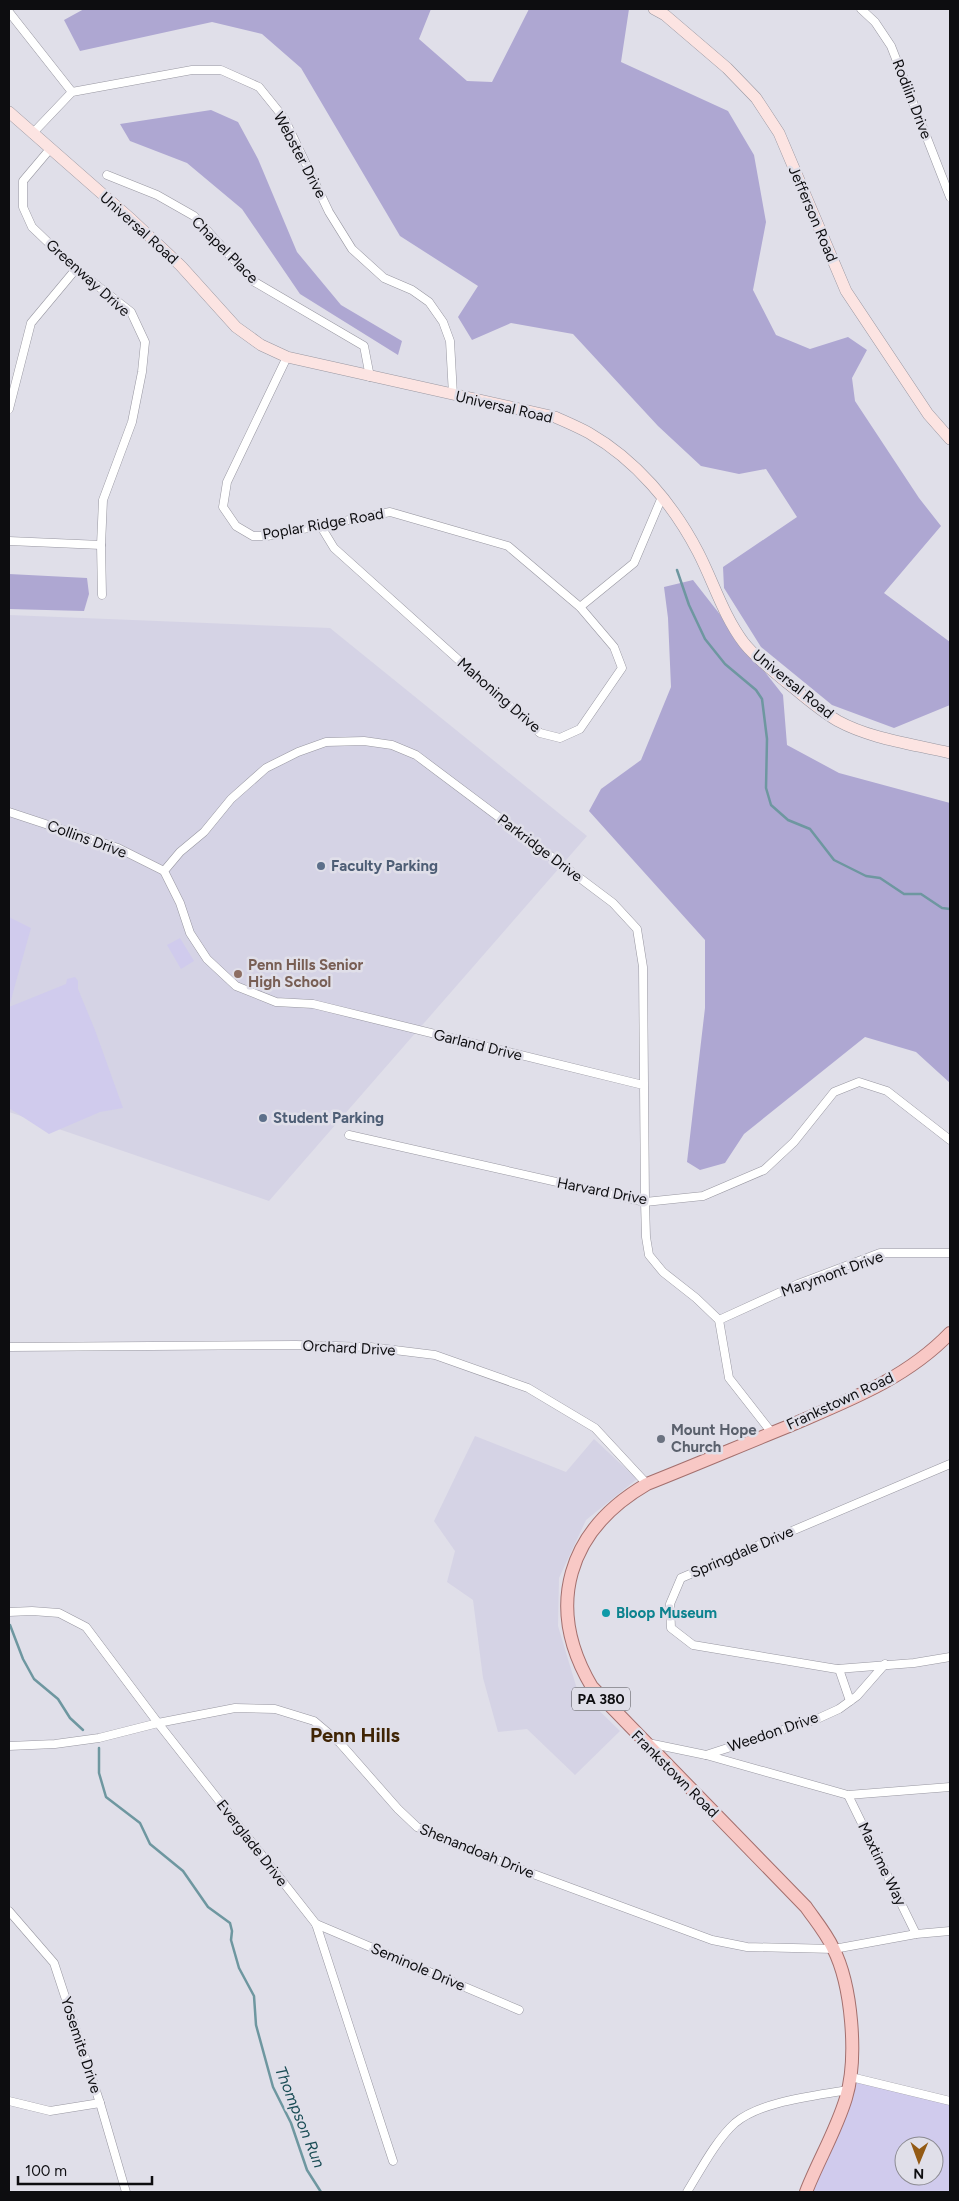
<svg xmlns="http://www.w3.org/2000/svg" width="959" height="2201" font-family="Figtree,sans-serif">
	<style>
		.built { fill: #d5d3e5 }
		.green { fill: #d0cbed; fill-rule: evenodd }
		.forest { fill: #aea7d2 }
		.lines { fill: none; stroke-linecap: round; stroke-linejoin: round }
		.stream { stroke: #6e97a0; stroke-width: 2.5 }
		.street-casing { stroke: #9897a1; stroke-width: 9 }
		.secondary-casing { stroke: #9897a1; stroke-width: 12 }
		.primary-casing { stroke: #a36f6d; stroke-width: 14 }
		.street { stroke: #fff; stroke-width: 8 }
		.secondary { stroke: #fce4e2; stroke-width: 11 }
		.primary { stroke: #f8c8c5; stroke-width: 12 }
		.service-dot { fill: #5c6f8a; stroke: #e0dfe9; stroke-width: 2 }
		.education-dot { fill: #8d6e63; stroke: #e0dfe9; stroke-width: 2 }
		.worship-dot { fill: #6b7280; stroke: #e0dfe9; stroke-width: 2 }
		.culture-dot { fill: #0f9aa8; stroke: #e0dfe9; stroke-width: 2 }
		.labels { text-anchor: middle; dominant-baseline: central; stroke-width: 5; stroke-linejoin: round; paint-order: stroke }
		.shield { fill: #e0dfe9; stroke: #4c4c51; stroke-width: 1 }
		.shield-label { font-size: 14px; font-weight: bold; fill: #0d0d10 }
		.street-label { font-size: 15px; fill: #0d0d10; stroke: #e0dfe9 }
		.service-label { font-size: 15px; font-weight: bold; fill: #4e5e75; stroke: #e0dfe9; text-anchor: start }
		.education-label { font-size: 15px; font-weight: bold; fill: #785e54; stroke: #e0dfe9; text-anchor: start }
		.worship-label { font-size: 15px; font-weight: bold; fill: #5b616d; stroke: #e0dfe9; text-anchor: start }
		.culture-label { font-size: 15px; font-weight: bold; fill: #0d838f; stroke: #e0dfe9; text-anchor: start }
		.water-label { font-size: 16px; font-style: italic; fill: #184b54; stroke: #e0dfe9 }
		.district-label { font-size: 20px; font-weight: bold; fill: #402505; stroke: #e0dfe9 }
	</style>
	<rect width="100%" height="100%" fill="#e0dfe9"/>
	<g class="built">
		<polygon points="9,615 330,628 587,836 269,1201 9,1112"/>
		<polygon points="475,1436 566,1472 594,1439 637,1479 586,1520 559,1578 558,1626 577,1689 620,1731 575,1775 527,1729 498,1732 483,1678 473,1600 447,1582 455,1551 434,1521"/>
	</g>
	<g class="green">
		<polygon points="9,917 31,928 9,1007 66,984 67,979 75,977 78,981 78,989 95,1030 123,1108 100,1112 49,1134 9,1108"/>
		<polygon points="180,938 194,961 181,969 167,945"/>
		<path d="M851,2077L950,2101V2192H806ZM904,2146H934V2176H904Z"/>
	</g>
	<g class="forest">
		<polygon points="84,9 431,9 419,39 467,81 492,82 529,9 629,9 621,62 728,111 754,155 766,222 753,290 776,335 810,349 848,337 867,350 852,378 855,401 919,498 941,526 884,593 950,642 950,705 894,728 832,705 761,647 724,588 723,567 797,517 766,469 739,474 701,466 658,426 573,334 511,323 472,340 458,317 478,286 400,236 301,68 262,34 212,22 80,51 64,20"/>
		<polygon points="211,110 238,122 258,159 297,252 341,305 402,341 398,355 300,294 242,209 187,163 130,141 120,124"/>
		<polygon points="9,574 87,578 89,594 84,611 9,609"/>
		<polygon points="693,580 783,695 787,745 839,773 950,803 950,1083 916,1052 865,1037 744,1134 725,1163 700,1170 687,1162 705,1008 705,940 589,811 601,789 641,760 671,687 668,618 664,587"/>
	</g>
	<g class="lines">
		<g class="stream">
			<polyline points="677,570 689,605 705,639 725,664 756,690 762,699 767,739 766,788 771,805 788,820 810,829 834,860 866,876 880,878 904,894 921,894 942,908 950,909"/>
			<polyline points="10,1625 23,1659 34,1679 58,1699 70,1718 83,1730"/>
			<polyline points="99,1748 99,1773 106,1797 140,1823 150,1844 183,1871 208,1907 230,1923 232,1931 231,1940 239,1968 254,1996 256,2025 273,2087 291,2123 307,2170 321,2192"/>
		</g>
		<defs>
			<g id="street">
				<polyline points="861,9 875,22 891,46 950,197"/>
				<polyline points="9,12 72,92"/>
				<polyline points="32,134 72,92 192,70 221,70 259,87 284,118 329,212 352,249 384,278 412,290 429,302 443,322 450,341 453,395"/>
				<polyline points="50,149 23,181 23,207 32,227 76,269 131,312 145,342 142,372 132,422 103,500 101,545 102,595"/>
				<polyline points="107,175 157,195 194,216 253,281 364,346 370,377"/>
				<polyline points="287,357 227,482 223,507 236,526 253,536 267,536 390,512 508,546 580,607 614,647 622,668 580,729 560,738 540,733 334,548 320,525"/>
				<polyline points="9,409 31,323 76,269"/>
				<polyline points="9,541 101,545"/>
				<polyline points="580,607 634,563 662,497"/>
				<polyline points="9,812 118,848 164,871"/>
				<polyline points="643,1085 313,1004 276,1002 236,986 207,959 190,933 180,903 164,871 180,852 204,832 231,799 266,768 298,752 326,742 364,741 392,745 416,755 613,903 637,929 643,967 645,1202 646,1237 649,1255 663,1272 696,1298 719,1320 729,1378 772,1433"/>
				<polyline points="349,1135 645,1202 703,1196 764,1170 794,1142 834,1092 859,1082 887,1091 950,1140"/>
				<polyline points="719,1320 798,1284 880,1253 950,1253"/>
				<polyline points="9,1347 296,1345 370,1347 435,1355 528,1388 595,1428 647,1484"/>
				<polyline points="950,1464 681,1578 670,1604 671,1628 693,1645 837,1669 914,1663 950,1657"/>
				<polyline points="9,1612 32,1611 59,1613 86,1627 158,1723 316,1924 393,2161"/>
				<polyline points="839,1669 850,1701"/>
				<polyline points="648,1743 706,1755 817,1719 839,1709 857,1696 885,1664"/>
				<polyline points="9,1746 55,1744 99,1738 158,1723 235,1708 275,1709 314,1721 340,1743 398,1809 417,1827 509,1865 712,1940 747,1947 834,1949 916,1934 950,1931"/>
				<polyline points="706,1755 848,1795 950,1787"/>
				<polyline points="848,1795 916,1934"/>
				<polyline points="9,1911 54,1963 100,2103 126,2192"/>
				<polyline points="316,1924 519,2010"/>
				<polyline points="851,2077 950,2101"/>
				<polyline points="9,2101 50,2111 100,2103"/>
				<path d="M687,2192C700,2171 716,2140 735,2123C761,2101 815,2096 848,2090"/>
			</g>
			<g id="secondary">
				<polyline points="654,9 665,15 727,68 756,98 779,133 846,291 928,414 950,439"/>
				<path d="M9,112L132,220L181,266L236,327L261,345L287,357L555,417C566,422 578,427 589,433C636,460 673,504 698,552C714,583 723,615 744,643C756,658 772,670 786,682C803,695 819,710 838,721C871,739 913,744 950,753"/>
			</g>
			<path id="primary" d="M806,2192C818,2161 836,2131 846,2098C858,2058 852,1985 833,1948C826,1933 815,1920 806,1907L592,1687C544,1606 568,1530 647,1484C695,1465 742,1445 789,1426C847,1401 906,1379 950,1333"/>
		</defs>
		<use href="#street" class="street-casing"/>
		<use href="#secondary" class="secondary-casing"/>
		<use href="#primary" class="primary-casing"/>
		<use href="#street" class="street"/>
		<use href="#secondary" class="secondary"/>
		<use href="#primary" class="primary"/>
	</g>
	<g class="service-dot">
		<circle cx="321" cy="866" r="5"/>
		<circle cx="263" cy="1118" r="5"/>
	</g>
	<circle class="education-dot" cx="238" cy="974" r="5"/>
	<circle class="worship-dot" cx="661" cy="1439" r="5"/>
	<circle class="culture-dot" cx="606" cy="1613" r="5"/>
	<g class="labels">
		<rect class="shield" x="572" y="1687.5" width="58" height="23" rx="4"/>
		<g class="shield-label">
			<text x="601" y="1699">PA 380</text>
		</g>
		<g class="street-label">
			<text transform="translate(912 99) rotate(69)">Rodilin Drive</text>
			<text transform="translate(300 155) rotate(62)">Webster Drive</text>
			<text transform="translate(813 214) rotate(67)">Jefferson Road</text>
			<text transform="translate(139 228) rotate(42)">Universal Road</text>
			<text transform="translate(225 250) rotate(45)">Chapel Place</text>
			<text transform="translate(88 278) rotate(42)">Greenway Drive</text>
			<text transform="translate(504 407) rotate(13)">Universal Road</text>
			<text transform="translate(323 524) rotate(-10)">Poplar Ridge Road</text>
			<text transform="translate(793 684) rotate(39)">Universal Road</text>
			<text transform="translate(499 695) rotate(41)">Mahoning Drive</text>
			<text transform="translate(87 839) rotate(20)">Collins Drive</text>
			<text transform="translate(540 848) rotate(37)">Parkridge Drive</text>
			<text transform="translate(478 1045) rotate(14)">Garland Drive</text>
			<text transform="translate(602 1191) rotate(11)">Harvard Drive</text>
			<text transform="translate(832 1274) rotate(-20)">Marymont Drive</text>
			<text transform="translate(349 1348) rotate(3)">Orchard Drive</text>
			<text transform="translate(840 1401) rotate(-25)">Frankstown Road</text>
			<text transform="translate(742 1552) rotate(-23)">Springdale Drive</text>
			<text transform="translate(773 1732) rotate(-19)">Weedon Drive</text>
			<text transform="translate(675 1774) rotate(45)">Frankstown Road</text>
			<text transform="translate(252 1843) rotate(52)">Everglade Drive</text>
			<text transform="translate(477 1851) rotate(22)">Shenandoah Drive</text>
			<text transform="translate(882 1864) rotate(64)">Maxtime Way</text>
			<text transform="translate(418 1967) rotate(23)">Seminole Drive</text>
			<text transform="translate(81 2045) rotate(72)">Yosemite Drive</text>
		</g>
		<g class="service-label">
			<text x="331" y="866">Faculty Parking</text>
			<text x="273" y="1118">Student Parking</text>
		</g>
		<g class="education-label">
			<text x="248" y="965">Penn Hills Senior<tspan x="248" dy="17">High School</tspan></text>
		</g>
		<g class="worship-label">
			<text x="671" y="1430">Mount Hope<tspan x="671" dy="17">Church</tspan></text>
		</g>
		<g class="culture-label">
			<text x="616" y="1613">Bloop Museum</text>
		</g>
		<g class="water-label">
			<text transform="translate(300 2117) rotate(68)">Thompson Run</text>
		</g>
		<g class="district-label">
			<text x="355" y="1735">Penn Hills</text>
		</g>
	</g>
	<rect width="959" height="2201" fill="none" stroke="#0d0d10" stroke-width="20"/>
	<g transform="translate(919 2161) rotate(181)"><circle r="24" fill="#e0dfe9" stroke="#8c8b92"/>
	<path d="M0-4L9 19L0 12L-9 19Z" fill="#935a15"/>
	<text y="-8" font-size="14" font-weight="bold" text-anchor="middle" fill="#0d0d10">N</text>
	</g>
	<path d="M18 2176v8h134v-8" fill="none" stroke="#0d0d10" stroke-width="2.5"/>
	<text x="25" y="2176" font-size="15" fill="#0d0d10" stroke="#e0dfe9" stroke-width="4" paint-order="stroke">100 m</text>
</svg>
